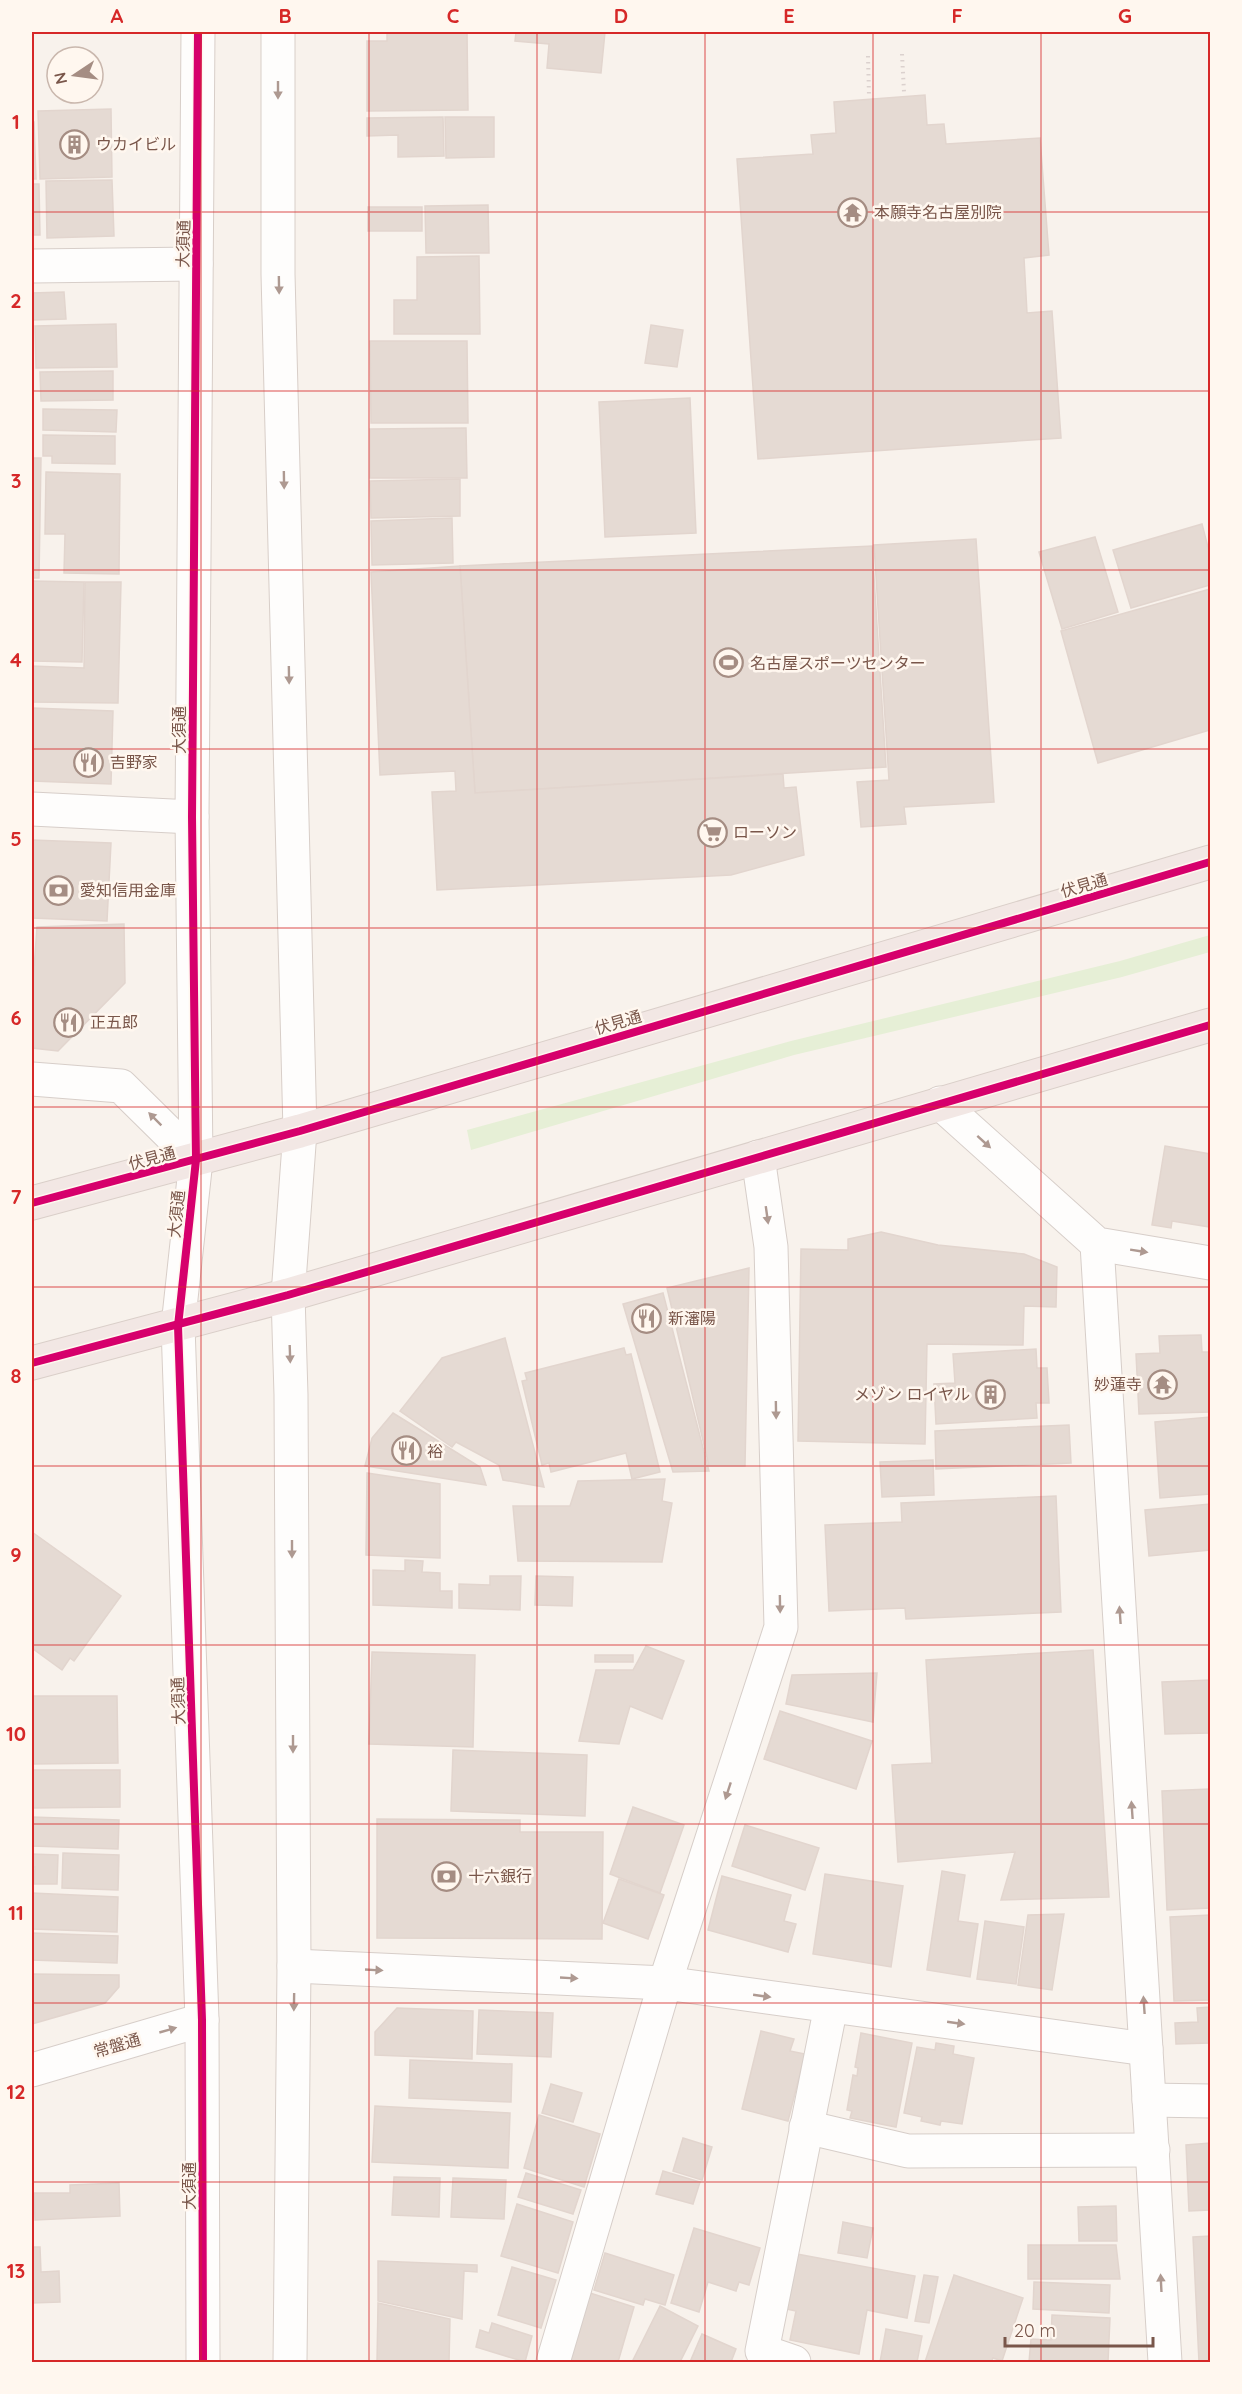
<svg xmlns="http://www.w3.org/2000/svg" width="1242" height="2394" font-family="Quicksand,'Noto Sans JP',sans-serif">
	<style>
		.green { fill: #e6efd6 }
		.building { fill: #e5dad3; stroke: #e2d5ce; stroke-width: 1.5 }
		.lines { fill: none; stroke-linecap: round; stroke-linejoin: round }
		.street-casing { stroke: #d7cec9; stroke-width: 35 }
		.secondary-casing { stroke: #d8cec8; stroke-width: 35 }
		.highway-casing { stroke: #dacfc9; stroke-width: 35 }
		.path { stroke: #dbd1ce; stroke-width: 4; stroke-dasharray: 1.5 4.5; stroke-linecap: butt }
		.street { stroke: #fefdfc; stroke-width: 33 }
		.secondary { stroke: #fefdfc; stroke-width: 33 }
		.highway { stroke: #f2e7e4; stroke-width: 33 }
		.cycleway-casing { stroke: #fff7ef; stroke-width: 11 }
		.cycleway { stroke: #d6006c; stroke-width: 8 }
		.oneway { fill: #ae9991 }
		.grid { fill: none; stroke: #d62828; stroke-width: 1.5; stroke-opacity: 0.55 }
		.labels { text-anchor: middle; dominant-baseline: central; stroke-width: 5; stroke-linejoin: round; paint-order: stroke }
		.poi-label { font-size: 16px; fill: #79564a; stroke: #fff7ef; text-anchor: start }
		.street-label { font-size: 16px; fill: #79564a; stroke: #fff7ef }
		.neatline { fill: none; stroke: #d62828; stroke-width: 2 }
		.grid-label { font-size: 20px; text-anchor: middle; font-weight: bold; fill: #d62828 }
	</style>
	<rect width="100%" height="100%" fill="#f8f2ec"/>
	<polygon class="green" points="1210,935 1210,952 1122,977 794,1055 471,1150 467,1130 791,1041 1120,961"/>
	<g class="building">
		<polygon points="387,32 467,32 468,110 367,111 367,41 387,41"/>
		<polygon points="516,32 605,32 601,73 547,68 549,44 515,41"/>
		<polygon points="925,95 927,125 944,124 946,144 1040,138 1049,255 1024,258 1027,313 1052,311 1061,438 758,459 737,159 813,154 811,135 836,133 834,102"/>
		<polygon points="111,109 112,177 40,179 38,111"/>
		<polygon points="443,117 444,156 398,157 398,135 367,136 367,118"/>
		<polygon points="445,117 494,117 494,157 446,158"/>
		<polygon points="32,122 34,122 36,179 32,179"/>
		<polygon points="112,180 114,236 47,238 46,181"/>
		<polygon points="32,184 39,184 40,235 32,235"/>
		<polygon points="488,205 489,253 426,253 425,206"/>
		<rect x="368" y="207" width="54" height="24"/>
		<polygon points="479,256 480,334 394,334 394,300 417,300 417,257"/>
		<polygon points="64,292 66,319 32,320 32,293"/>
		<polygon points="116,324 117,367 36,368 35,326"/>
		<polygon points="651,325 683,330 677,367 645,363"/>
		<polygon points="370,341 467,341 468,423 371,423"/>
		<polygon points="113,371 113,400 41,401 40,372"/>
		<polygon points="690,398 696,533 605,537 599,402"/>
		<polygon points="43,409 117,410 116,432 43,430"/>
		<polygon points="466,428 467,478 370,478 370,429"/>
		<polygon points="43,435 115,436 115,464 52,463 52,456 43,456"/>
		<polygon points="32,458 41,458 39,578 32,578"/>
		<polygon points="46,472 120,474 119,574 64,573 65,534 45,534"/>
		<polygon points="460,479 460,516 371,518 370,481"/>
		<polygon points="452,518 453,563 372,565 371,521"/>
		<polygon points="1202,524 1210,555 1210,585 1131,608 1113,550"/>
		<polygon points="1095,537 1118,612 1062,629 1039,552"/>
		<polygon points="976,539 994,802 904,807 906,824 861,827 857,782 889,780 874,545"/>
		<polygon points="872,546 886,767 475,793 460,566"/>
		<polygon points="460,566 475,793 783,774 784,788 796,787 804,855 731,875 437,890 432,792 456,791 455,771 380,775 371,572"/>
		<polygon points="32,581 84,582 82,662 32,661"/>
		<polygon points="85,582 121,582 118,703 32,702 32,666 84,668"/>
		<polygon points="1210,589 1210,730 1098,763 1061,631"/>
		<polygon points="32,708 113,711 111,784 32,781"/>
		<polygon points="32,840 111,843 107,921 32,918"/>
		<polygon points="124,924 125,983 58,1051 32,1048 32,997 37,927"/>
		<polygon points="1165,1146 1210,1154 1210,1227 1172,1221 1171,1228 1152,1225"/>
		<polygon points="881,1232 938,1245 1024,1254 1057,1267 1056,1307 1024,1306 1023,1345 927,1344 925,1444 798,1441 801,1249 848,1250 848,1239"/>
		<polygon points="749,1268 745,1466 709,1466 667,1288"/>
		<polygon points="663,1293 709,1471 673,1472 623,1304"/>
		<polygon points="1201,1335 1202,1352 1210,1352 1210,1412 1139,1414 1136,1354 1160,1353 1159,1336"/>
		<polygon points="505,1338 544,1487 503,1480 499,1465 456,1442 452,1447 400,1411 442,1358"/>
		<polygon points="624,1348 626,1355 631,1354 660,1472 632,1479 626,1453 551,1472 549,1463 542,1465 522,1381 527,1380 525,1373"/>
		<polygon points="1036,1349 1037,1368 1047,1368 1049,1403 1036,1403 1037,1418 936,1424 934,1384 955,1383 953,1354"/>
		<polygon points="393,1413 480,1467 486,1485 365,1466 372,1438"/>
		<polygon points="1210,1417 1210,1494 1160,1498 1155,1422"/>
		<polygon points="1069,1425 1071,1463 936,1469 935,1431"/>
		<polygon points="933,1460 934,1495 882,1497 880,1462"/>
		<polygon points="367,1473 440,1484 440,1558 366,1555"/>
		<polygon points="665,1479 662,1501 672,1503 662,1562 518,1561 513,1506 570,1506 578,1481"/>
		<polygon points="1056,1496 1061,1612 906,1619 905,1608 829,1611 825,1525 902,1522 901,1503"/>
		<polygon points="1210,1504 1210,1550 1149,1556 1145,1510"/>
		<polygon points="32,1532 121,1596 74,1661 70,1658 62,1670 32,1648"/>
		<polygon points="405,1560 423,1561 422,1572 440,1573 440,1591 452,1591 452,1608 373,1605 373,1570 405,1571"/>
		<polygon points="490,1576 521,1576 520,1610 459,1608 459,1584 490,1585"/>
		<polygon points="536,1576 573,1577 572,1606 535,1605"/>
		<polygon points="646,1646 684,1661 662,1719 630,1706 619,1744 579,1741 596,1670 633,1670"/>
		<polygon points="1093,1650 1109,1897 1001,1900 1015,1852 898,1862 892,1765 932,1763 926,1660"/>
		<polygon points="372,1652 475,1655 473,1747 369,1744"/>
		<rect x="595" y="1655" width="38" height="7"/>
		<polygon points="877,1673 873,1722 786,1704 792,1675"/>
		<polygon points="1210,1680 1210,1733 1165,1734 1162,1682"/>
		<polygon points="32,1696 117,1696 118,1763 32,1764"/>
		<polygon points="780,1711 872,1741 856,1789 764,1759"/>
		<polygon points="453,1750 587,1755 585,1816 451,1811"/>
		<polygon points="32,1770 120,1770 120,1807 32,1808"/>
		<polygon points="1210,1789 1210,1908 1167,1910 1162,1791"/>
		<polygon points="633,1807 684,1825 660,1893 610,1874"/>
		<polygon points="32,1817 119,1820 118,1849 32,1846"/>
		<polygon points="377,1819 520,1820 520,1832 603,1832 602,1939 377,1938"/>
		<polygon points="745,1825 819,1848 805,1890 732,1866"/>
		<polygon points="63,1853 119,1855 118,1890 62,1888"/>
		<polygon points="32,1854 58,1855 57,1884 34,1884 35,1867 32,1867"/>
		<polygon points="942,1871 965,1875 958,1921 978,1924 970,1977 927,1970"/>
		<polygon points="825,1874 903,1886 891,1967 813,1954"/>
		<polygon points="722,1876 791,1895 784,1921 796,1924 788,1952 708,1930"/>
		<polygon points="619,1879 664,1895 648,1939 603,1923"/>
		<polygon points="32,1893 118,1897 117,1932 32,1929"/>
		<polygon points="1064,1914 1052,1990 1018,1985 1028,1915"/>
		<polygon points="1210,1915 1210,2000 1174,2001 1170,1917"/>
		<polygon points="985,1921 1024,1927 1016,1984 977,1979"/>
		<polygon points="32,1933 118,1936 117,1963 32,1960"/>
		<polygon points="32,1974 119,1975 119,1987 105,2003 32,2024"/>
		<polygon points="1210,2007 1210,2043 1176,2044 1175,2023 1198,2022 1197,2008"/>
		<polygon points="397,2008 473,2011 472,2059 375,2055 375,2032"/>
		<polygon points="479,2010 553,2013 551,2057 477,2054"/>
		<polygon points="761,2031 794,2039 790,2051 805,2054 788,2121 742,2109"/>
		<polygon points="861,2033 912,2043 896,2127 850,2118 852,2111 847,2110 853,2075 857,2076 858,2068 855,2067"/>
		<polygon points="936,2043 954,2046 953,2054 974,2058 962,2124 941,2121 940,2125 921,2121 922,2117 904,2113 917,2047 935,2050"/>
		<polygon points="410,2060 512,2064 511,2102 409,2098"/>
		<polygon points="551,2084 582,2093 573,2122 542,2113"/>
		<polygon points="375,2106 510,2113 508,2168 372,2162"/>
		<polygon points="539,2115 600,2134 584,2187 524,2168"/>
		<polygon points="683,2138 712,2147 702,2180 673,2171"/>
		<polygon points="1210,2143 1210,2210 1189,2211 1186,2145"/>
		<polygon points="663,2171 700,2182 693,2204 656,2194"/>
		<polygon points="526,2173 581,2190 573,2214 518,2197"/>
		<polygon points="394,2177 440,2178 439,2217 392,2215"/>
		<polygon points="453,2178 506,2180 504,2219 451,2217"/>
		<polygon points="119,2183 120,2216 35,2220 34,2193 70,2193 70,2185"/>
		<polygon points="517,2204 573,2222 558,2273 501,2256"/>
		<polygon points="1116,2206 1117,2241 1079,2241 1078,2207"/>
		<polygon points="843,2222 873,2228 867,2258 838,2253"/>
		<polygon points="694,2228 760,2248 749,2285 739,2282 736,2291 708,2282 699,2312 671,2303"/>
		<polygon points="1210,2236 1210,2362 1199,2362 1193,2237"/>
		<polygon points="1028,2245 1116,2245 1120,2279 1028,2279"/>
		<polygon points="32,2247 40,2247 41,2272 59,2271 60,2302 32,2303"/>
		<polygon points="605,2253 674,2275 665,2305 645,2299 643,2305 594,2290"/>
		<polygon points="797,2254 915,2276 907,2318 867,2310 859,2354 790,2340 796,2311 786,2309"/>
		<polygon points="378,2261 477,2265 477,2272 464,2271 462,2319 378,2301"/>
		<polygon points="512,2267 556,2280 541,2328 498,2315"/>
		<polygon points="924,2275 938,2277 929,2323 915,2321"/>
		<polygon points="954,2275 1023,2298 1002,2361 993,2358 991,2362 925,2362"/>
		<polygon points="1034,2282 1110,2285 1109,2313 1033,2309"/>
		<polygon points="590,2293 634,2307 618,2362 569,2362"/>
		<polygon points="378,2303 450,2319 449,2362 377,2362"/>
		<polygon points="660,2306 698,2326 680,2362 632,2362"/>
		<polygon points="1052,2315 1110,2318 1108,2362 1029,2362 1031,2339 1051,2340"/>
		<polygon points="492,2323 532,2336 525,2362 476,2347 480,2330 489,2333"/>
		<polygon points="886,2329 922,2336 917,2362 880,2362"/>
		<polygon points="702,2334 736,2349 731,2362 690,2362"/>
	</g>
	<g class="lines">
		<defs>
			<g id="street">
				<polyline points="32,266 196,264"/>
				<polyline points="32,809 192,817"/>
				<polyline points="32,1079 121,1086 196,1160"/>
				<polyline points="940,1103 1097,1244 1210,1263"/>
				<polyline points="1097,1244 1165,2362"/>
				<polyline points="294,1966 665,1983 1146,2049"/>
				<polyline points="32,2070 202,2020"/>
				<polyline points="1149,2100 1210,2101"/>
				<polyline points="806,2127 908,2151 1153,2150"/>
				<polyline points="553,2362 665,1983 781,1627 771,1247 758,1157"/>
				<polyline points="794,2362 762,2351 831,2006"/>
			</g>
			<g id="secondary">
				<polyline points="198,32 192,817 196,1160 178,1326 202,2020 203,2362"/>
				<polyline points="278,32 278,274 300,1131 288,1295 291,1395 294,1966 290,2362"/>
			</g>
			<g id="highway">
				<polyline points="32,1203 300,1131 1210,862"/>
				<polyline points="32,1363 288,1295 1210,1025"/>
			</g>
		</defs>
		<use href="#street" class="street-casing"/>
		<use href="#secondary" class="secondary-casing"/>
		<use href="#highway" class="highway-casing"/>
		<g class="path">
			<polyline points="902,54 904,92"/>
			<polyline points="868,56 869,95"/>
		</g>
		<use href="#street" class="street"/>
		<use href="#secondary" class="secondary"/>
		<use href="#highway" class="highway"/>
		<defs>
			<g id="cycleway">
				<polyline points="198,32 192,817 196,1160 178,1326 202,2020 203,2362"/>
				<polyline points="32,1203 300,1131 1210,862"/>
				<polyline points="32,1363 288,1295 1210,1025"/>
			</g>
		</defs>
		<use href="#cycleway" class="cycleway-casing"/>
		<use href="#cycleway" class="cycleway"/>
	</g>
	<defs><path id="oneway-solid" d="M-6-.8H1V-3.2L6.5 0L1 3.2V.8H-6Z" transform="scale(1.5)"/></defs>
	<g class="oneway">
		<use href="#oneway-solid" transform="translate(278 90) rotate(90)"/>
		<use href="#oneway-solid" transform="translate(279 285) rotate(89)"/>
		<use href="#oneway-solid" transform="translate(284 480) rotate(89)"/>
		<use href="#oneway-solid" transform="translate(289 675) rotate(89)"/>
		<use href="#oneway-solid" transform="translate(155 1119) rotate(-135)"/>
		<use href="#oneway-solid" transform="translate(984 1142) rotate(42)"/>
		<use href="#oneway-solid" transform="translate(767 1215) rotate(82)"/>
		<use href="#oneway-solid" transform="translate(1139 1251) rotate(9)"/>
		<use href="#oneway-solid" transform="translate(290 1354) rotate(88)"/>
		<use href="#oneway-solid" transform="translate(776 1410) rotate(89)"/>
		<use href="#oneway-solid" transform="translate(292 1549) rotate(90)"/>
		<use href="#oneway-solid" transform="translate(780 1604) rotate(89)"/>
		<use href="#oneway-solid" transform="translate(1120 1615) rotate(-94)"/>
		<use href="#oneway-solid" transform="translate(293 1744) rotate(90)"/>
		<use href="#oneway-solid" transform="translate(728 1791) rotate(108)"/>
		<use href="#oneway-solid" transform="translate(1132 1810) rotate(-94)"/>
		<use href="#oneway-solid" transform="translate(374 1970) rotate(3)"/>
		<use href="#oneway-solid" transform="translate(569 1978) rotate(3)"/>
		<use href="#oneway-solid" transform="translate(762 1996) rotate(8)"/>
		<use href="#oneway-solid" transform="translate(294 2002) rotate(91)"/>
		<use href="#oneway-solid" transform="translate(1144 2005) rotate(-94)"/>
		<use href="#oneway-solid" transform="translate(956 2023) rotate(8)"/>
		<use href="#oneway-solid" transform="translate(168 2030) rotate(-16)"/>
		<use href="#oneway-solid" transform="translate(1161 2283) rotate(-93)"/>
	</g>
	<path class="grid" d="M201,32V2362M369,32V2362M537,32V2362M705,32V2362M873,32V2362M1041,32V2362M32,212H1210M32,391H1210M32,570H1210M32,749H1210M32,928H1210M32,1107H1210M32,1287H1210M32,1466H1210M32,1645H1210M32,1824H1210M32,2003H1210M32,2182H1210"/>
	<defs>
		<symbol id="building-ring" viewBox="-11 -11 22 22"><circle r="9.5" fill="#fff7ef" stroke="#a58d83" stroke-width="1.5"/><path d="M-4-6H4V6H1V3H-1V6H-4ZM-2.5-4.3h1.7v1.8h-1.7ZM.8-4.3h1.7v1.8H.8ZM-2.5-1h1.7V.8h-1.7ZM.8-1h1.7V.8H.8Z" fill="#a58d83"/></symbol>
		<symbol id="temple-ring" viewBox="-11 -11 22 22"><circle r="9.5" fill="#fff7ef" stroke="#a58d83" stroke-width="1.5"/><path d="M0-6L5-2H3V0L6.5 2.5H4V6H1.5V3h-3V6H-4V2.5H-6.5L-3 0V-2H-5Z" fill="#a58d83"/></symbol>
		<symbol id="stadium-ring" viewBox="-11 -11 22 22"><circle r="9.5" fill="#fff7ef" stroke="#a58d83" stroke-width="1.5"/><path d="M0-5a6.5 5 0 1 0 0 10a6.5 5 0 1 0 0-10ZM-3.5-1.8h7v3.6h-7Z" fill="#a58d83"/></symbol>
		<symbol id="restaurant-ring" viewBox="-11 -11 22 22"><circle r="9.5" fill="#fff7ef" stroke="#a58d83" stroke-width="1.5"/><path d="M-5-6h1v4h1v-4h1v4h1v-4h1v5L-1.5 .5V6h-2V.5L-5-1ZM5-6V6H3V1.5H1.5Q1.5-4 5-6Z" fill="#a58d83"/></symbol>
		<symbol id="supermarket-ring" viewBox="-11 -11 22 22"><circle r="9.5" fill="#fff7ef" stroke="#a58d83" stroke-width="1.5"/><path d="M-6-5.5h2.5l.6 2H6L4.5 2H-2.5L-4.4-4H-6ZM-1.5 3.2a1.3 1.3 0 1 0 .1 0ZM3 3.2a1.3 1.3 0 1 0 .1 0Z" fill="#a58d83"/></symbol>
		<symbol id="bank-ring" viewBox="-11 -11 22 22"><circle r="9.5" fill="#fff7ef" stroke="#a58d83" stroke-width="1.5"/><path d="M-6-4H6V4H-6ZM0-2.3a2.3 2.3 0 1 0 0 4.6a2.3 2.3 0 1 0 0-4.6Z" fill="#a58d83"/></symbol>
	</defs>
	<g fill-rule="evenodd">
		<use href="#building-ring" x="58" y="128" width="33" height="33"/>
		<use href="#temple-ring" x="836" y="196" width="33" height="33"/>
		<use href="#stadium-ring" x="712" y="646" width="33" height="33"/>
		<use href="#restaurant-ring" x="72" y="746" width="33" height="33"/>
		<use href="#supermarket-ring" x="696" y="816" width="33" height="33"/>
		<use href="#bank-ring" x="42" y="874" width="33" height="33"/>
		<use href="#restaurant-ring" x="52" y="1006" width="33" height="33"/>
		<use href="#restaurant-ring" x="630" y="1302" width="33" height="33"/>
		<use href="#temple-ring" x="1146" y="1368" width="33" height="33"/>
		<use href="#building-ring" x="974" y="1378" width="33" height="33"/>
		<use href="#restaurant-ring" x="390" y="1434" width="33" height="33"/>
		<use href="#bank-ring" x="430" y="1860" width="33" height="33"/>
	</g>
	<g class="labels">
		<g class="poi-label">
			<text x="96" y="144">ウカイビル</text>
			<text x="874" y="212">本願寺名古屋別院</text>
			<text x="750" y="663">名古屋スポーツセンター</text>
			<text x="110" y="762">吉野家</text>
			<text x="733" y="832">ローソン</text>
			<text x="80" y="890">愛知信用金庫</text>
			<text x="90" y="1022">正五郎</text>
			<text x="668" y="1318">新瀋陽</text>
			<text x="1142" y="1384" text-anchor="end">妙蓮寺</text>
			<text x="970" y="1394" text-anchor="end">メゾン ロイヤル</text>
			<text x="427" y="1451">裕</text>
			<text x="468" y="1876">十六銀行</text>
		</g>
		<g class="street-label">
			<text transform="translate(183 244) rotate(-89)">大須通</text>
			<text transform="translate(179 730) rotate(-90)">大須通</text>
			<text transform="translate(1084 885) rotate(-16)">伏見通</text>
			<text transform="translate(618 1022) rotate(-16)">伏見通</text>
			<text transform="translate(152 1158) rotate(-15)">伏見通</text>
			<text transform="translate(176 1214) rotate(-84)">大須通</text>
			<text transform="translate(178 1701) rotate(-92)">大須通</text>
			<text transform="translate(117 2045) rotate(-16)">常盤通</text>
			<text transform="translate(189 2186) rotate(-90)">大須通</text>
		</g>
	</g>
	<rect width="1242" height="2394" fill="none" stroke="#fff7ef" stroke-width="66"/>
	<g transform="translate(75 75) rotate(257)"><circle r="28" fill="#fff7ef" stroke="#c9b7ad" stroke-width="1.5"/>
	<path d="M0-4.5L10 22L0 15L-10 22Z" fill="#a58d83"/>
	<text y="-9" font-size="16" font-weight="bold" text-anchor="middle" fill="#79564a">N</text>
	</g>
	<path d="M1005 2337v9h148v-9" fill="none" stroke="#79564a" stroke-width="3"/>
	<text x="1014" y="2337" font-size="18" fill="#79564a" stroke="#fff7ef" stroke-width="4.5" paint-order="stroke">20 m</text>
	<rect x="33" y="33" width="1176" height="2328" class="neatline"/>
	<g class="grid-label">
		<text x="117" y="23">A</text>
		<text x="285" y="23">B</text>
		<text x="453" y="23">C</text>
		<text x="621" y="23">D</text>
		<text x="789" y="23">E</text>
		<text x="957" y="23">F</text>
		<text x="1125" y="23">G</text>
		<text x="16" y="129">1</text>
		<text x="16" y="308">2</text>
		<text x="16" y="488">3</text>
		<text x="16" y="667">4</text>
		<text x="16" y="846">5</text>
		<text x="16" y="1025">6</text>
		<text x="16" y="1204">7</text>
		<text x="16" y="1383">8</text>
		<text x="16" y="1562">9</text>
		<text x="16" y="1741">10</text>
		<text x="16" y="1920">11</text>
		<text x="16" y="2099">12</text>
		<text x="16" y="2278">13</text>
	</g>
</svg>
